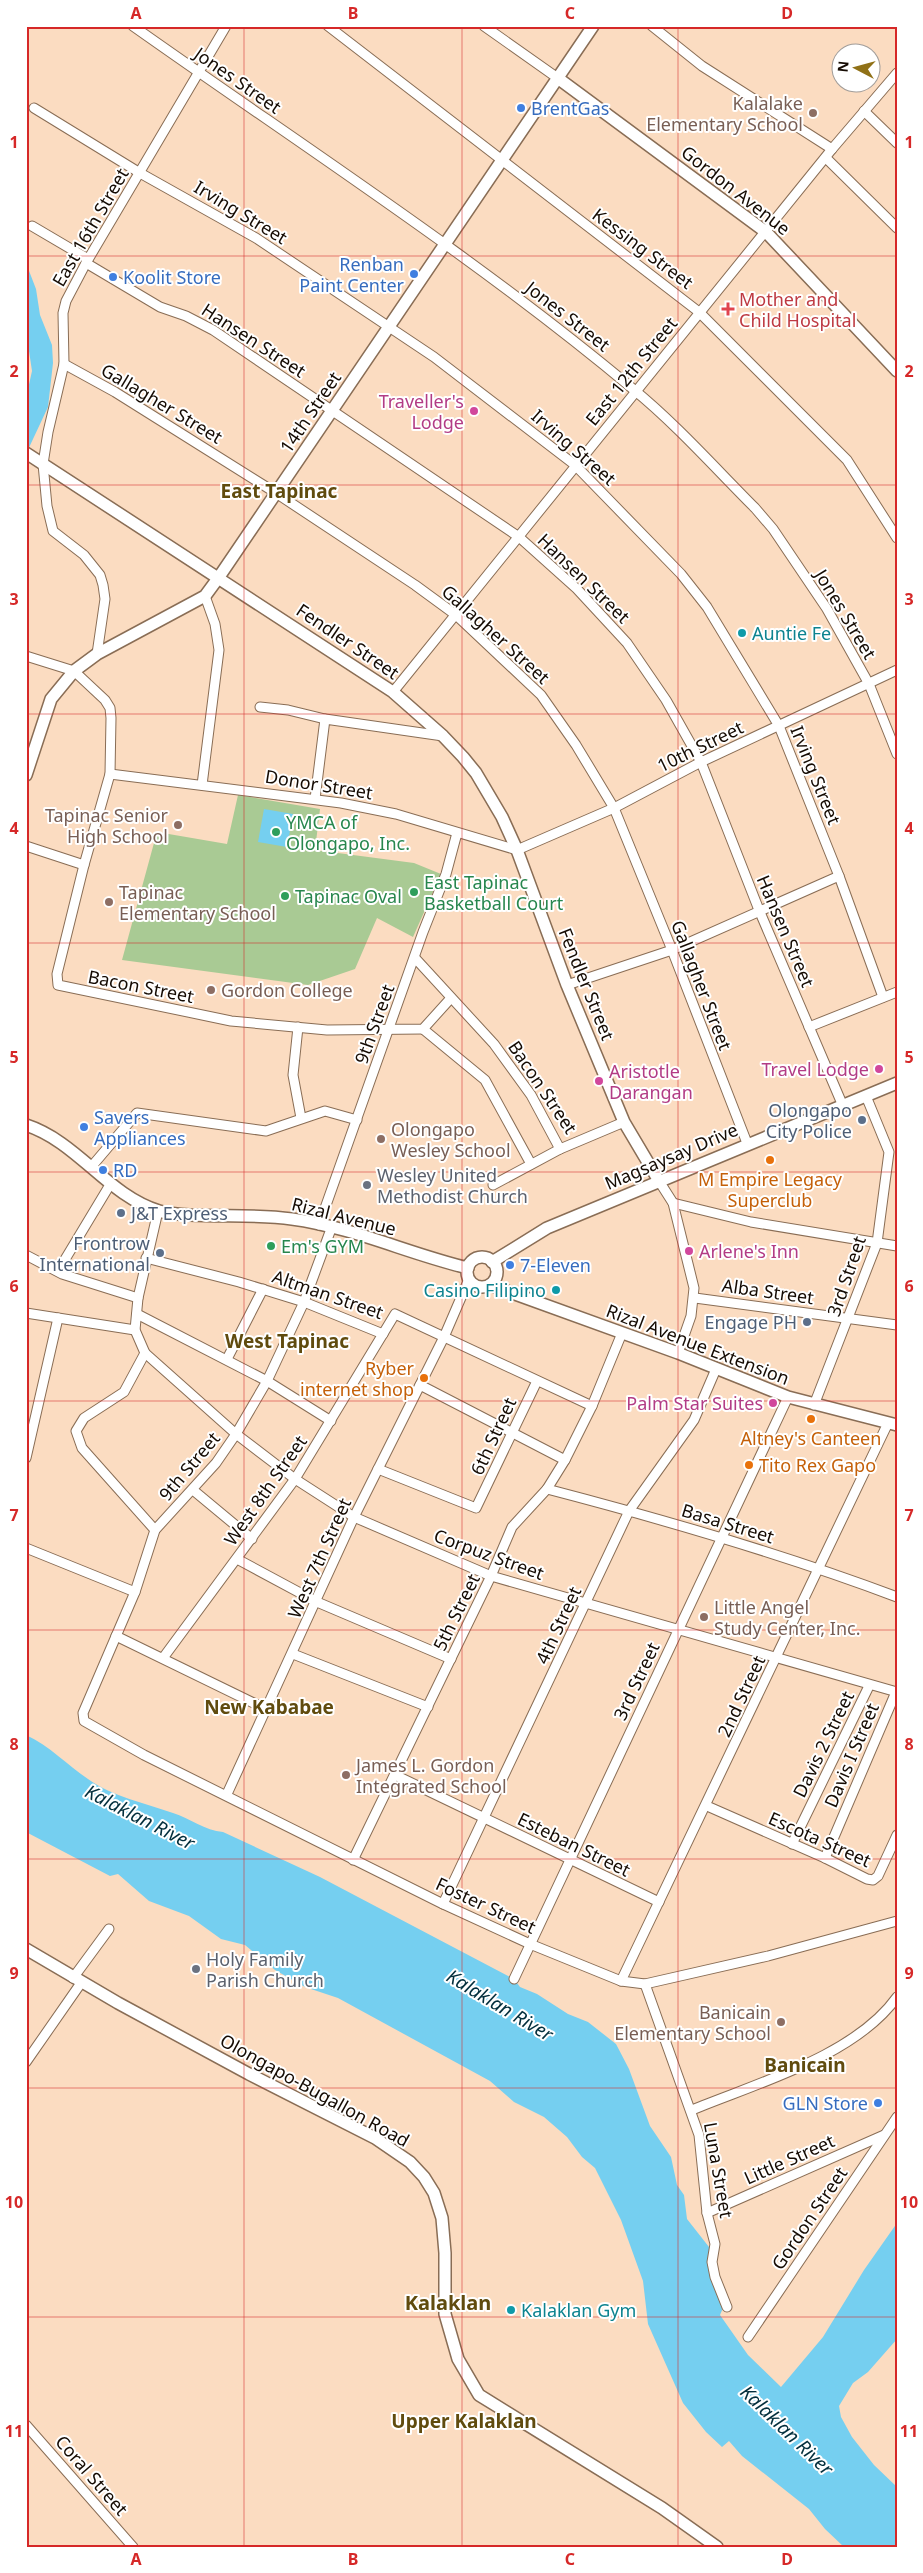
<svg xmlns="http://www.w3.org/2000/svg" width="923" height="2573" font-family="'Noto Sans',sans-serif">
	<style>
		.green { fill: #a9ca94 }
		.water { fill: #75cff0 }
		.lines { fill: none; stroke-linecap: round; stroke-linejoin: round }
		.minor-casing { stroke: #896d55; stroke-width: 11 }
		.major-casing { stroke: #896d55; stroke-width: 14 }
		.minor { stroke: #fff; stroke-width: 9 }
		.major { stroke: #fff; stroke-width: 11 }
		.grid { fill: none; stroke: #d62828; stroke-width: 1; stroke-opacity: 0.55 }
		.shop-dot { fill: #3f7fe0; stroke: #fff; stroke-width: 2 }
		.education-dot { fill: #8d6e63; stroke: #fff; stroke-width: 2 }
		.health-dot { fill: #e0444e; stroke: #fff; stroke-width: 2 }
		.hotel-dot { fill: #d1479c; stroke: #fff; stroke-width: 2 }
		.culture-dot { fill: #0f9aa8; stroke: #fff; stroke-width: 2 }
		.leisure-dot { fill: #2e9e5b; stroke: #fff; stroke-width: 2 }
		.service-dot { fill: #5c6f8a; stroke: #fff; stroke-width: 2 }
		.food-dot { fill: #e8710a; stroke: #fff; stroke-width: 2 }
		.worship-dot { fill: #6b7280; stroke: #fff; stroke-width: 2 }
		.labels { text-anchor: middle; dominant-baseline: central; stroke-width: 4; stroke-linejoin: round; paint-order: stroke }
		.street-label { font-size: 18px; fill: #150b03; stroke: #fff }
		.education-label { font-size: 18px; fill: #785e54; stroke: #fff; text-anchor: start }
		.shop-label { font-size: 18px; fill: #366cbe; stroke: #fff; text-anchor: start }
		.health-label { font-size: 18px; fill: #be3a42; stroke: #fff; text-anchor: start }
		.hotel-label { font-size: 18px; fill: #b23c85; stroke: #fff; text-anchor: end }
		.culture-label { font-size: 18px; fill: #0d838f; stroke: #fff; text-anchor: start }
		.leisure-label { font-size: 18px; fill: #27864d; stroke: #fff; text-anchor: start }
		.service-label { font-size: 18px; fill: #4e5e75; stroke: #fff; text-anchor: end }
		.worship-label { font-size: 18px; fill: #5b616d; stroke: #fff; text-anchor: start }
		.food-label { font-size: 18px; fill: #c56008; stroke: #fff }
		.neighbourhood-label { font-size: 19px; font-weight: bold; fill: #604b0e; stroke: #fff }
		.water-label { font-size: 19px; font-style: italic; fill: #032f3d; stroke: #fff }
		.quarter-label { font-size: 20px; font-weight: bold; fill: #604b0e; stroke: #fff }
		.neatline { fill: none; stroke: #d62828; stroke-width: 2 }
		.grid-label { font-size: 16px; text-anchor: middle; font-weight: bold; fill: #d62828 }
	</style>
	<rect width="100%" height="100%" fill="#fbdcc1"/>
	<polygon class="green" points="238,795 320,809 315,850 414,863 441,874 413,937 377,918 355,969 308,985 122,960 157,832 227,844"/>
	<g class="water">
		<polygon points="26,263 36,289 40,315 52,345 53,363 48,407 26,454 26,398 32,371 26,331"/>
		<polygon points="264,809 293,814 287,847 258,842"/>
		<path d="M26,1735C50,1746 67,1765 88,1779C113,1797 145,1803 173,1813C190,1818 205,1831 223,1832L320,1877L514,1979L520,1987L537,1994L568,2014L588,2022L616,2044L629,2069L650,2126L671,2157L677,2185L684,2195L687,2219L709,2247V2262L723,2308L720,2315L748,2355L781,2387L823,2337L864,2270L897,2223V2339L868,2372L853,2383L839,2406L841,2417L852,2437L874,2465L897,2487V2547H844L825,2529L809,2509L742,2456L729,2441L722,2447L706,2432L683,2403L648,2324L643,2281L621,2220L595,2168L582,2157L567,2137L544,2117L514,2102L490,2081L338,1998L305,1987L275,1970L245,1945L221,1939L189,1916L149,1901L118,1874L110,1876L26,1832Z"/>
	</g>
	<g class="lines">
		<defs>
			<g id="minor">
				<path d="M133,26C301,145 475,257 633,389C676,424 716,469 755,508L773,529L827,609L869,684L897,754"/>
				<polyline points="328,26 699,312 847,460 897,538"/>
				<polyline points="484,26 559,79"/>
				<polyline points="652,26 702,66 832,149"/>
				<polyline points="34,108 140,173 256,238 434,357 575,465 681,574 707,607 779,726 839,876 883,997"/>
				<polyline points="864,111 897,143"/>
				<polyline points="826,158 897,228"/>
				<polyline points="32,226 88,259"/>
				<polyline points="86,263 160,307 186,316 213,330 519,537 577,589 627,643 666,700 701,762 759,910 843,1106"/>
				<polyline points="64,364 115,392 276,493 415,585 456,615 541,695 576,745 614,808 672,950 747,1143"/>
				<polyline points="97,654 105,599 103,585 100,575 84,555 53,531 47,506 43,464 48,432 64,364 63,313 66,301 86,263 226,26"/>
				<polyline points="26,656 74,671 105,700 110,708 111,718 110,774 84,865 57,974 58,985 231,1021 327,1030 423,1029 451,998"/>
				<polyline points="393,692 832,149 897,73"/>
				<polyline points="260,707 288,710 325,719"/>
				<polyline points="110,774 341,803 396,814 517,850 614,808 701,762 897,670"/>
				<polyline points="202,785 219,650 215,624 205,596"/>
				<polyline points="315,799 325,719 443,736"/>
				<polyline points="26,846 84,865"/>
				<polyline points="415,958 494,1044 531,1095 560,1149"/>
				<polyline points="567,985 672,950 839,876"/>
				<polyline points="298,1027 293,1075 301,1118"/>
				<polyline points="809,1027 897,992"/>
				<polyline points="423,1029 485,1080 531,1164"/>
				<polyline points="92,1166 137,1113 266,1131 325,1111 357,1120"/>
				<polyline points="659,1181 673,1203 694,1288 691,1316 678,1353"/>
				<polyline points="493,1185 560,1149 624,1122"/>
				<polyline points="673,1203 751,1222 897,1246"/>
				<polyline points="158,1211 138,1298 135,1330 145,1353 236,1434 295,1479 354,1517 491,1576 897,1692"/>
				<polyline points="319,1225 423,932 446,874 457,833"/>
				<polyline points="331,1229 304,1302 267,1381 236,1434 216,1463 155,1530 135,1592 83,1713 84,1721 144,1755 443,1904 530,1944 621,1981 645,1984 768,1956 897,1921"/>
				<polyline points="26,1255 62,1274 138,1298"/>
				<polyline points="146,1258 239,1282 304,1302 383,1334"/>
				<polyline points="58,1271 111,1183"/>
				<polyline points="695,1298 897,1325"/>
				<polyline points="26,1313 135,1330"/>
				<polyline points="137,1314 267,1381 331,1421"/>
				<polyline points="145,1353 124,1392 84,1418 76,1431 82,1448 155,1530"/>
				<polyline points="227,1359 263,1289"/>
				<polyline points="420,1385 565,1460"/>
				<polyline points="814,1405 877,1243 889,1152 866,1096"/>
				<polyline points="26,1458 58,1318"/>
				<polyline points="378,1469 476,1508 537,1381"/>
				<path d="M547,1489C666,1520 783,1554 897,1597"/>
				<polyline points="193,1490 252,1539"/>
				<polyline points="26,1548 135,1592"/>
				<polyline points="237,1559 317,1602 451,1659"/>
				<polyline points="116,1636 266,1709"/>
				<polyline points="293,1654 428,1707"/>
				<polyline points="163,1658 295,1479 395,1314 592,1406"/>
				<polyline points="395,1775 659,1902"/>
				<polyline points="227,1794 354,1517 444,1337 469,1279"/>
				<polyline points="707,1806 825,1858 867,1879 873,1880 878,1876 897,1835"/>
				<polyline points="792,1844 869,1686"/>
				<polyline points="825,1858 896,1692"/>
				<polyline points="353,1860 491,1576 512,1527 547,1489 565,1460 592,1406 622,1333"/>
				<polyline points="443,1904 629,1511 694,1420 716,1369"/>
				<polyline points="73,1978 109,1929"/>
				<polyline points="514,1979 788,1397"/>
				<polyline points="621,1981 888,1423"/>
				<polyline points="645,1984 699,2135 707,2213 715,2244 712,2262 715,2277 727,2307"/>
				<polyline points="26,2062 81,1983"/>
				<path d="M692,2110C757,2083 855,2056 897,1997"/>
				<polyline points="707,2213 884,2135"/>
				<polyline points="748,2337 897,2117"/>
				<polyline points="26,2425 133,2547"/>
			</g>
			<g id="major">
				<polyline points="559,79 766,232 897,371"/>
				<polyline points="26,453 393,692 443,736 463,757 476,773 502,817 517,850 567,985 624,1122 659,1181"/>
				<polyline points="26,775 51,699 74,671 97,654 205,596 219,577 593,26"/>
				<path d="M26,1125C78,1142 107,1195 159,1211C169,1214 179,1214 189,1215C223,1217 258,1214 292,1219C352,1227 409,1254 468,1268"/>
				<circle cx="482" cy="1272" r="15"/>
				<polyline points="492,1262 547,1228 897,1083"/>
				<polyline points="490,1285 678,1353 788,1397 897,1425"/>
				<polyline points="26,1949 118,2003 249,2074 375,2138 410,2162 424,2177 434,2193 442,2218 445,2253 445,2314 458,2359 479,2395 662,2508 717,2547"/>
			</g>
		</defs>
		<use href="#minor" class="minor-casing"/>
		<use href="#major" class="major-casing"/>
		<use href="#minor" class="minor"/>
		<use href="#major" class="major"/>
	</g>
	<path class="grid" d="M244,26V2547M462,26V2547M678,26V2547M26,256H897M26,485H897M26,714H897M26,943H897M26,1172H897M26,1401H897M26,1630H897M26,1859H897M26,2088H897M26,2317H897"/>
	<g class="shop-dot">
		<circle cx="521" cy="108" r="5"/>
		<circle cx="414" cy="274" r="5"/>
		<circle cx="113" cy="277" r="5"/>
		<circle cx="84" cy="1127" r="5"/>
		<circle cx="103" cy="1170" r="5"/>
		<circle cx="510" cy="1265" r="5"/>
		<circle cx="878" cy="2103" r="5"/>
	</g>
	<g class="education-dot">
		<circle cx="813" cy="113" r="5"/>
		<circle cx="178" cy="825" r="5"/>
		<circle cx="109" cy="902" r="5"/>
		<circle cx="211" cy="990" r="5"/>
		<circle cx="381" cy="1139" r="5"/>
		<circle cx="704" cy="1617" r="5"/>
		<circle cx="346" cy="1775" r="5"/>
		<circle cx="781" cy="2022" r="5"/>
	</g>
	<path class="health-dot" d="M725.5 301.5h5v5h5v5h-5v5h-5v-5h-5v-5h5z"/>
	<g class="hotel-dot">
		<circle cx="474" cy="411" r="5"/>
		<circle cx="879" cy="1069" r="5"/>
		<circle cx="599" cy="1081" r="5"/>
		<circle cx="689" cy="1251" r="5"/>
		<circle cx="773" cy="1403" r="5"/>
	</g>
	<g class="culture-dot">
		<circle cx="742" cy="633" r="5"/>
		<circle cx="556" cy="1290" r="5"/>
		<circle cx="511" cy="2310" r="5"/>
	</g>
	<g class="leisure-dot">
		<circle cx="276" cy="832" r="5"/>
		<circle cx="414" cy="892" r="5"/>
		<circle cx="285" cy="896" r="5"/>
		<circle cx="271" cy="1246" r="5"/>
	</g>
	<g class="service-dot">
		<circle cx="862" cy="1120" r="5"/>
		<circle cx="121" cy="1213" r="5"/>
		<circle cx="160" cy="1253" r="5"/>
		<circle cx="807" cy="1322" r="5"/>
	</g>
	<g class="food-dot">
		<circle cx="770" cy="1160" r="5"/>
		<circle cx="424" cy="1378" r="5"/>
		<circle cx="811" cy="1419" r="5"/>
		<circle cx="749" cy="1465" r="5"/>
	</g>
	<g class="worship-dot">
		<circle cx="367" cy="1185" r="5"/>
		<circle cx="196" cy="1969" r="5"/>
	</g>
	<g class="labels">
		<g class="street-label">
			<text transform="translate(238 80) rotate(35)">Jones Street</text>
			<text transform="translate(736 190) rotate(38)">Gordon Avenue</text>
			<text transform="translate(241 212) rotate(31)">Irving Street</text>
			<text transform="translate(90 227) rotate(-60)">East 16th Street</text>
			<text transform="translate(643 248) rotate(37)">Kessing Street</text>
			<text transform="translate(568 316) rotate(38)">Jones Street</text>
			<text transform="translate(254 340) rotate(33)">Hansen Street</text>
			<text transform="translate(631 371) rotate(-51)">East 12th Street</text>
			<text transform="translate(162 403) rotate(31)">Gallagher Street</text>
			<text transform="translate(310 412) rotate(-56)">14th Street</text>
			<text transform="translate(574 447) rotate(41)">Irving Street</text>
			<text transform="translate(584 578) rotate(44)">Hansen Street</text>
			<text transform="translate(846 614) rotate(59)">Jones Street</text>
			<text transform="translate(496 634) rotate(42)">Gallagher Street</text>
			<text transform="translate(348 641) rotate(34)">Fendler Street</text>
			<text transform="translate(700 746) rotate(-26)">10th Street</text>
			<text transform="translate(816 775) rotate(68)">Irving Street</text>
			<text transform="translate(319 784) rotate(9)">Donor Street</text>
			<text transform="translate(786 931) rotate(67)">Hansen Street</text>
			<text transform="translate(587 984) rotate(68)">Fendler Street</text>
			<text transform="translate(702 985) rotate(69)">Gallagher Street</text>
			<text transform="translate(141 986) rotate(11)">Bacon Street</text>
			<text transform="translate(374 1024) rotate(-70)">9th Street</text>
			<text transform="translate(543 1087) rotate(56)">Bacon Street</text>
			<text transform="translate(671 1156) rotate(-23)">Magsaysay Drive</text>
			<text transform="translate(344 1216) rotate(14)">Rizal Avenue</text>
			<text transform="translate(846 1276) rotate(-71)">3rd Street</text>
			<text transform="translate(768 1291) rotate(8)">Alba Street</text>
			<text transform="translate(328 1294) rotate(19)">Altman Street</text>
			<text transform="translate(698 1344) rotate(21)">Rizal Avenue Extension</text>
			<text transform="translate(493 1436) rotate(-65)">6th Street</text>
			<text transform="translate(189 1466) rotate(-50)">9th Street</text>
			<text transform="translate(265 1490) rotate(-55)">West 8th Street</text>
			<text transform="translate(728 1523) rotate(17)">Basa Street</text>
			<text transform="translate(489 1554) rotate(20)">Corpuz Street</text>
			<text transform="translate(319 1558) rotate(-66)">West 7th Street</text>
			<text transform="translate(456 1612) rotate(-64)">5th Street</text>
			<text transform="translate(558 1625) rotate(-65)">4th Street</text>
			<text transform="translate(636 1681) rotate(-65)">3rd Street</text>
			<text transform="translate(741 1696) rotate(-65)">2nd Street</text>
			<text transform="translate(823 1744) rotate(-64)">Davis 2 Street</text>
			<text transform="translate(851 1755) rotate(-67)">Davis I Street</text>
			<text transform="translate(820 1839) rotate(24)">Escota Street</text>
			<text transform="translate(574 1844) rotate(26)">Esteban Street</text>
			<text transform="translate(486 1905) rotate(25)">Foster Street</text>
			<text transform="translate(315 2090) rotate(29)">Olongapo-Bugallon Road</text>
			<text transform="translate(789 2159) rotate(-24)">Little Street</text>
			<text transform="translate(719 2170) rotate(80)">Luna Street</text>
			<text transform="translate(809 2218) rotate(-56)">Gordon Street</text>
			<text transform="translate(92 2475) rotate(49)">Coral Street</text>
		</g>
		<g class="education-label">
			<text x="803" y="103" text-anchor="end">Kalalake<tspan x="803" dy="21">Elementary School</tspan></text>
			<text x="168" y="815" text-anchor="end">Tapinac Senior<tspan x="168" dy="21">High School</tspan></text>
			<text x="119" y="892">Tapinac<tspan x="119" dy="21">Elementary School</tspan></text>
			<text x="221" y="990">Gordon College</text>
			<text x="391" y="1129">Olongapo<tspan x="391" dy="21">Wesley School</tspan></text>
			<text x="714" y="1607">Little Angel<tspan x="714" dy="21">Study Center, Inc.</tspan></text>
			<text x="356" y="1765">James L. Gordon<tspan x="356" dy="21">Integrated School</tspan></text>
			<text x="771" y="2012" text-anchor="end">Banicain<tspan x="771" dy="21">Elementary School</tspan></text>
		</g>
		<g class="shop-label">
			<text x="531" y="108">BrentGas</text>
			<text x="404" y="264" text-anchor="end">Renban<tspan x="404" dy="21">Paint Center</tspan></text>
			<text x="123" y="277">Koolit Store</text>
			<text x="94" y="1117">Savers<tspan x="94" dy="21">Appliances</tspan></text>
			<text x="113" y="1170">RD</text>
			<text x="520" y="1265">7-Eleven</text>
			<text x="868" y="2103" text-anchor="end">GLN Store</text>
		</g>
		<g class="health-label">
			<text x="739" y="299">Mother and<tspan x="739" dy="21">Child Hospital</tspan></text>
		</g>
		<g class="hotel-label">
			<text x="464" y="401">Traveller's<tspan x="464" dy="21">Lodge</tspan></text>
			<text x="869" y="1069">Travel Lodge</text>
			<text x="609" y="1071" text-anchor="start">Aristotle<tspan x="609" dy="21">Darangan</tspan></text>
			<text x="699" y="1251" text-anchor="start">Arlene's Inn</text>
			<text x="763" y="1403">Palm Star Suites</text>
		</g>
		<g class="culture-label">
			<text x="752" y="633">Auntie Fe</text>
			<text x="546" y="1290" text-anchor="end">Casino Filipino</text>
			<text x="521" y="2310">Kalaklan Gym</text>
		</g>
		<g class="leisure-label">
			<text x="286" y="822">YMCA of<tspan x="286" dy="21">Olongapo, Inc.</tspan></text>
			<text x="424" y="882">East Tapinac<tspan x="424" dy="21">Basketball Court</tspan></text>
			<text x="295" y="896">Tapinac Oval</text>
			<text x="281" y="1246">Em's GYM</text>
		</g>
		<g class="service-label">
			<text x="852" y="1110">Olongapo<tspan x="852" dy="21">City Police</tspan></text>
			<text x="131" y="1213" text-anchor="start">J&amp;T Express</text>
			<text x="150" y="1243">Frontrow<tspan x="150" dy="21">International</tspan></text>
			<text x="797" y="1322">Engage PH</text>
		</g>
		<g class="worship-label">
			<text x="377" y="1175">Wesley United<tspan x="377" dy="21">Methodist Church</tspan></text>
			<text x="206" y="1959">Holy Family<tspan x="206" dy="21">Parish Church</tspan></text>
		</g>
		<g class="food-label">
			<text x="770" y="1179">M Empire Legacy<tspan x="770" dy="21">Superclub</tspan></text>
			<text x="414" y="1368" text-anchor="end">Ryber<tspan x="414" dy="21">internet shop</tspan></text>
			<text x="811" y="1438">Altney's Canteen</text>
			<text x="759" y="1465" text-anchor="start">Tito Rex Gapo</text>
		</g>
		<g class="neighbourhood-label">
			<text x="279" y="491">East Tapinac</text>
			<text x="287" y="1341">West Tapinac</text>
			<text x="269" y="1707">New Kababae</text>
			<text x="805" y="2065">Banicain</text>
			<text x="464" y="2421">Upper Kalaklan</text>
		</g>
		<g class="water-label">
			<text transform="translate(140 1817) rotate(27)">Kalaklan River</text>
			<text transform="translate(500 2005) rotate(31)">Kalaklan River</text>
			<text transform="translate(787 2430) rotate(44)">Kalaklan River</text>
		</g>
		<g class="quarter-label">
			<text x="448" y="2302">Kalaklan</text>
		</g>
	</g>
	<rect width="923" height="2573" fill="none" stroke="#ffffff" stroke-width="55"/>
	<g transform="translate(856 68) rotate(276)"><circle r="24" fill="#ffffff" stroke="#a19d9a"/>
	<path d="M0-4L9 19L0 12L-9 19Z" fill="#907117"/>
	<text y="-8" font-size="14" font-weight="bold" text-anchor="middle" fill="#150b03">N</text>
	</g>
	<rect x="28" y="28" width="868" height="2518" class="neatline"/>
	<g class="grid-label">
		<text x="136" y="19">A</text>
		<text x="353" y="19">B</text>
		<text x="570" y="19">C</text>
		<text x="787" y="19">D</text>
		<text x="14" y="148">1</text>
		<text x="909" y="148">1</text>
		<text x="14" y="377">2</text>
		<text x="909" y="377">2</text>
		<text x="14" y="605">3</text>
		<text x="909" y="605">3</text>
		<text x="14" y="834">4</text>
		<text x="909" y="834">4</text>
		<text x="14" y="1063">5</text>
		<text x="909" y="1063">5</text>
		<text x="14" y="1292">6</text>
		<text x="909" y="1292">6</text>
		<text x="14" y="1521">7</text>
		<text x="909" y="1521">7</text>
		<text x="14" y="1750">8</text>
		<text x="909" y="1750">8</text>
		<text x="14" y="1979">9</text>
		<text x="909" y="1979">9</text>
		<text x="14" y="2208">10</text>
		<text x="909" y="2208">10</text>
		<text x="14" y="2437">11</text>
		<text x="909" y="2437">11</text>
		<text x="136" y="2565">A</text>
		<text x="353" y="2565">B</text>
		<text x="570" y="2565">C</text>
		<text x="787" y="2565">D</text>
	</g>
</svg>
